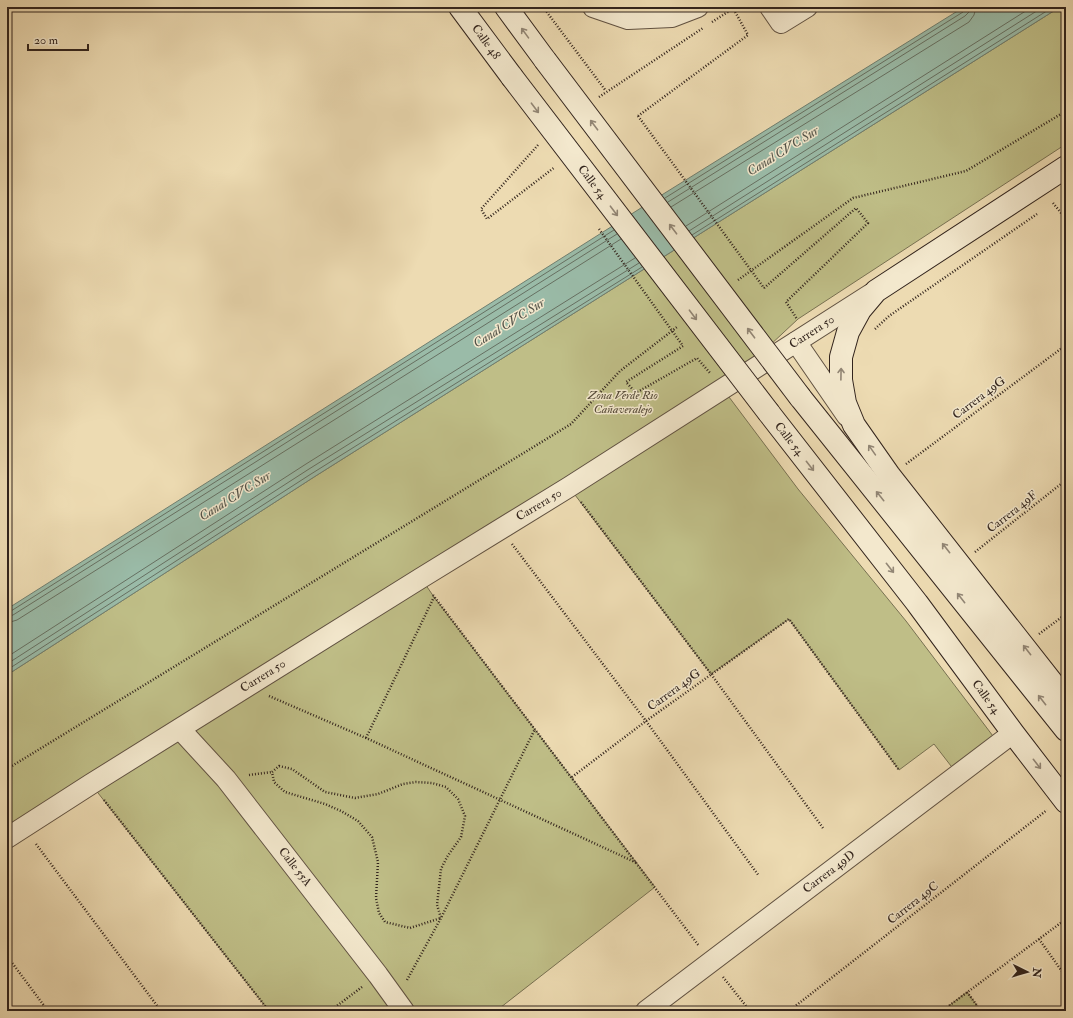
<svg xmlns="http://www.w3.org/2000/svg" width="1073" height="1018" font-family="'IM FELL Double Pica',serif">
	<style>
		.green { fill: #bfbe87; stroke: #787152 }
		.water { fill: #9abba8; stroke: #707f70 }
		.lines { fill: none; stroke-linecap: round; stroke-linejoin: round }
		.shore { stroke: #667062; stroke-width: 1 }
		.street-casing { stroke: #615242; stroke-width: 22 }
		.secondary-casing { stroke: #32241d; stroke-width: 24 }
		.path { stroke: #32241d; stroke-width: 2.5; stroke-dasharray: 1 2; stroke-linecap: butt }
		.street { stroke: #f3e8cd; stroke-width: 20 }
		.secondary { stroke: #f3e8cd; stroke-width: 22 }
		.secondary-bridge-casing { stroke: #32241d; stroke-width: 24; stroke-linecap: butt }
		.path-bridge { stroke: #32241d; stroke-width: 2.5; stroke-dasharray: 1 2; stroke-linecap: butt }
		.secondary-bridge { stroke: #f3e8cd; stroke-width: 22 }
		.oneway { stroke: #928675 }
		.labels { text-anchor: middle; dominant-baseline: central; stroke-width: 3; stroke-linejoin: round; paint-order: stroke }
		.street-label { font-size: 12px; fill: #32241d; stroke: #f3e8cd }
		.park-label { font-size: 12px; font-style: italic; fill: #554a38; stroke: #f3e8cd }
		.water-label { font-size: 13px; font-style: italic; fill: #515147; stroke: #f3e8cd }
	</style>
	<rect width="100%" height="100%" fill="#eddbb2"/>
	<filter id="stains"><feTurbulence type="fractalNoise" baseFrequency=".005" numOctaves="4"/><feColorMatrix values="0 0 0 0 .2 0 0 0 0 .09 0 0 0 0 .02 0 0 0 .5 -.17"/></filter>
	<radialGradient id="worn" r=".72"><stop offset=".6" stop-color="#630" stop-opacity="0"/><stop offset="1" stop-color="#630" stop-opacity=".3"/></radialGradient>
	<g class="green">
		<polygon points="1060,7 1066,7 1066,144 798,319 723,389 798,489 906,621 999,744 958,775 934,744 899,770 789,619 711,674 569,487 421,578 434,597 655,887 496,1011 269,1011 91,784 7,838 7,675 314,477"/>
		<polygon points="967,992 981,1011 942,1011"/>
	</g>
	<polygon class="water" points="964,7 1060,7 314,477 7,675 7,609 652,201"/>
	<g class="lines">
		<g class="shore">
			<polyline points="665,198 963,12 965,7"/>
			<polyline points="668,202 965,16 969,12 970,7"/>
			<polyline points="671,207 969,22 974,15 976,7"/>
			<polyline points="686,226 1032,7"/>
			<polyline points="689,231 1043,7"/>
			<polyline points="692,235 1053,7"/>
			<polyline points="7,612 11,611 614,230"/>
			<polyline points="7,617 13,615 617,234"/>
			<polyline points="7,623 17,620 621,239"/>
			<polyline points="7,657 306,464 635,258"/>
			<polyline points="7,664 309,469 639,263"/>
			<polyline points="7,670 311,474 642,267"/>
		</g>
		<defs>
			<g id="street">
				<polyline points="593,7 628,19 672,17 698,7"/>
				<polyline points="770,7 781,23 807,7"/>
				<polyline points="796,342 847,416"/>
				<polyline points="180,729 226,779 378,975 404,1011"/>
				<polyline points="7,838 91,784 421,578 569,487 871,294"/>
				<polyline points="646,1011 1013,733"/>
			</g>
			<g id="secondary">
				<polyline points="460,7 512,77"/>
				<polyline points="506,7 545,60"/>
				<polyline points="1066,167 876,291 860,310 848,332 841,357 841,380 845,403 854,425 889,475 1054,685 1066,704"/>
				<polyline points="800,397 1066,730"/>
				<polyline points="769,413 917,603 1013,733 1066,802"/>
			</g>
		</defs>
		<use href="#street" class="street-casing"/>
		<use href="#secondary" class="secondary-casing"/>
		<g class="path">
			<polyline points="543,7 606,91"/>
			<polyline points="712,22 734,8"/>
			<polyline points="599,97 703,28"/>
			<polyline points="638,116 748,35 733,8"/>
			<polyline points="538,145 481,209 487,219 555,167"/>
			<polyline points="1053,203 1066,219"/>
			<polyline points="738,280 853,198 966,171 1066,111"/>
			<polyline points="764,288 856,208 868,223 786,302 797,319"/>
			<polyline points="875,329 889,316 1037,214"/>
			<polyline points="683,346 626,382 636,393 697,358 710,373"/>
			<polyline points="906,464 1066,345"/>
			<polyline points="581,502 711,674 823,828"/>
			<polyline points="512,544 646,721 759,876"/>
			<polyline points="975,552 1066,480"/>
			<polyline points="433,595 699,946"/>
			<polyline points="1039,634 1066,614"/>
			<polyline points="269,696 366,738 637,863"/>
			<polyline points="366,738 434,597"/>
			<polygon points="279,766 292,769 325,792 355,798 378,794 403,784 416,782 432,783 446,787 458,799 465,816 461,837 447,857 441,869 437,905 441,918 410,928 385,922 379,913 376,898 378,862 372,837 358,821 341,811 325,804 285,792 274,782 272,772"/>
			<polyline points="7,769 571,424 620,371 677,327"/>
			<polyline points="249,775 272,772"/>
			<polyline points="572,777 646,721 789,619 899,770"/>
			<polyline points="104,800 269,1011"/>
			<polyline points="36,844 161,1011"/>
			<polyline points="1039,939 1066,977"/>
			<polyline points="7,956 48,1011"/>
			<polyline points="723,977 750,1011"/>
			<polyline points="407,980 441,918 535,729"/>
			<polyline points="967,992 981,1011"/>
			<polyline points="330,1011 362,987"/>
			<polyline points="789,1011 1047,810"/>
			<polyline points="942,1011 1066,919"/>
		</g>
		<use href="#street" class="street"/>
		<use href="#secondary" class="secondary"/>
		<defs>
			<g id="secondary-bridge">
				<polyline points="545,60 800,397"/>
				<polyline points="512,77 769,413"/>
			</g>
		</defs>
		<use href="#secondary-bridge" class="secondary-bridge-casing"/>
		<g class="path-bridge">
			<polyline points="638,116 764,288"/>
			<polyline points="599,229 683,346"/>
		</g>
		<use href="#secondary-bridge" class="secondary-bridge"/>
	</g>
	<defs><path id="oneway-shaft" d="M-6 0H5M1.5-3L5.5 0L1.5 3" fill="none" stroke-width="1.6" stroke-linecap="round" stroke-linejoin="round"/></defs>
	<g class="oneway">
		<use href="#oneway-shaft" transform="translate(525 33) rotate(-126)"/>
		<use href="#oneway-shaft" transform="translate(535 108) rotate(53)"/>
		<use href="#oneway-shaft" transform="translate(594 125) rotate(-127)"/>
		<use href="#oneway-shaft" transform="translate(614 211) rotate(53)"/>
		<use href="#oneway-shaft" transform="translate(673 229) rotate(-127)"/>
		<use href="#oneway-shaft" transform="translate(693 315) rotate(53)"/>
		<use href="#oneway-shaft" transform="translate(751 333) rotate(-127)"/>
		<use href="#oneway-shaft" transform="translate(841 374) rotate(-89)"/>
		<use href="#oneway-shaft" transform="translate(872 450) rotate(-125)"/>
		<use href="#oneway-shaft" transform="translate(810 466) rotate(52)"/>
		<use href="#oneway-shaft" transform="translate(880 496) rotate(-129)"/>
		<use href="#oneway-shaft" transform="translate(946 548) rotate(-128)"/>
		<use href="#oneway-shaft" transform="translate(890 568) rotate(52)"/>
		<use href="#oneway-shaft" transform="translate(961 598) rotate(-128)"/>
		<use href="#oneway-shaft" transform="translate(1027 650) rotate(-128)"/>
		<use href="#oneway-shaft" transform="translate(1042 700) rotate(-128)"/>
		<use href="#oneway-shaft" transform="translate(1037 764) rotate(52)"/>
	</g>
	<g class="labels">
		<g class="street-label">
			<text transform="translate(486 42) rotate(54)">Calle 48</text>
			<text transform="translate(592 182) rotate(53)">Calle 54</text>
			<text transform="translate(812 332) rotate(-33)">Carrera 50</text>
			<text transform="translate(979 398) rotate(-37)">Carrera 49G</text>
			<text transform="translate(789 439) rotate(52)">Calle 54</text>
			<text transform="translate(539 505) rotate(-31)">Carrera 50</text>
			<text transform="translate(1012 512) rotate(-38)">Carrera 49F</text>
			<text transform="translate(263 676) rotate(-32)">Carrera 50</text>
			<text transform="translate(674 690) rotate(-36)">Carrera 49G</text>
			<text transform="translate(986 697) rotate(54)">Calle 54</text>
			<text transform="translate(295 867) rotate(52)">Calle 55A</text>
			<text transform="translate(829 872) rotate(-37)">Carrera 49D</text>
			<text transform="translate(913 903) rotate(-38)">Carrera 49C</text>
		</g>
		<g class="park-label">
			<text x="623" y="395">Zona Verde Rio<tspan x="623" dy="14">Cañaveralejo</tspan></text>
		</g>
		<g class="water-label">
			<text transform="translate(783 151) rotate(-32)">Canal CVC Sur</text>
			<text transform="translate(509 323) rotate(-32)">Canal CVC Sur</text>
			<text transform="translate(235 496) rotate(-32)">Canal CVC Sur</text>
		</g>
	</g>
	<rect width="1073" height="1018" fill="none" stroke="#eddbb2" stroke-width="24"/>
	<rect x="8" y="8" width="1057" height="1002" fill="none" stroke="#32241d" stroke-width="2"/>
	<rect x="12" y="12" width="1049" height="994" fill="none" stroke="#32241d"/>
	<g transform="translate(1027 972) rotate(95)" stroke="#f3e8cd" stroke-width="3" paint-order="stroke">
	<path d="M0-3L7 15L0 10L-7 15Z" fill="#32241d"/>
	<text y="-6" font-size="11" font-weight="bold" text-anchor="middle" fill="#32241d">N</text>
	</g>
	<path d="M28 44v6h60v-6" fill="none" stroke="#32241d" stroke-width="2"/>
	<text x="34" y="44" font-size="12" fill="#32241d" stroke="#f3e8cd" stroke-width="3" paint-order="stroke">20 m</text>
	<rect width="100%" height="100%" filter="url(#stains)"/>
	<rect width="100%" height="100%" fill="url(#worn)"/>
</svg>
